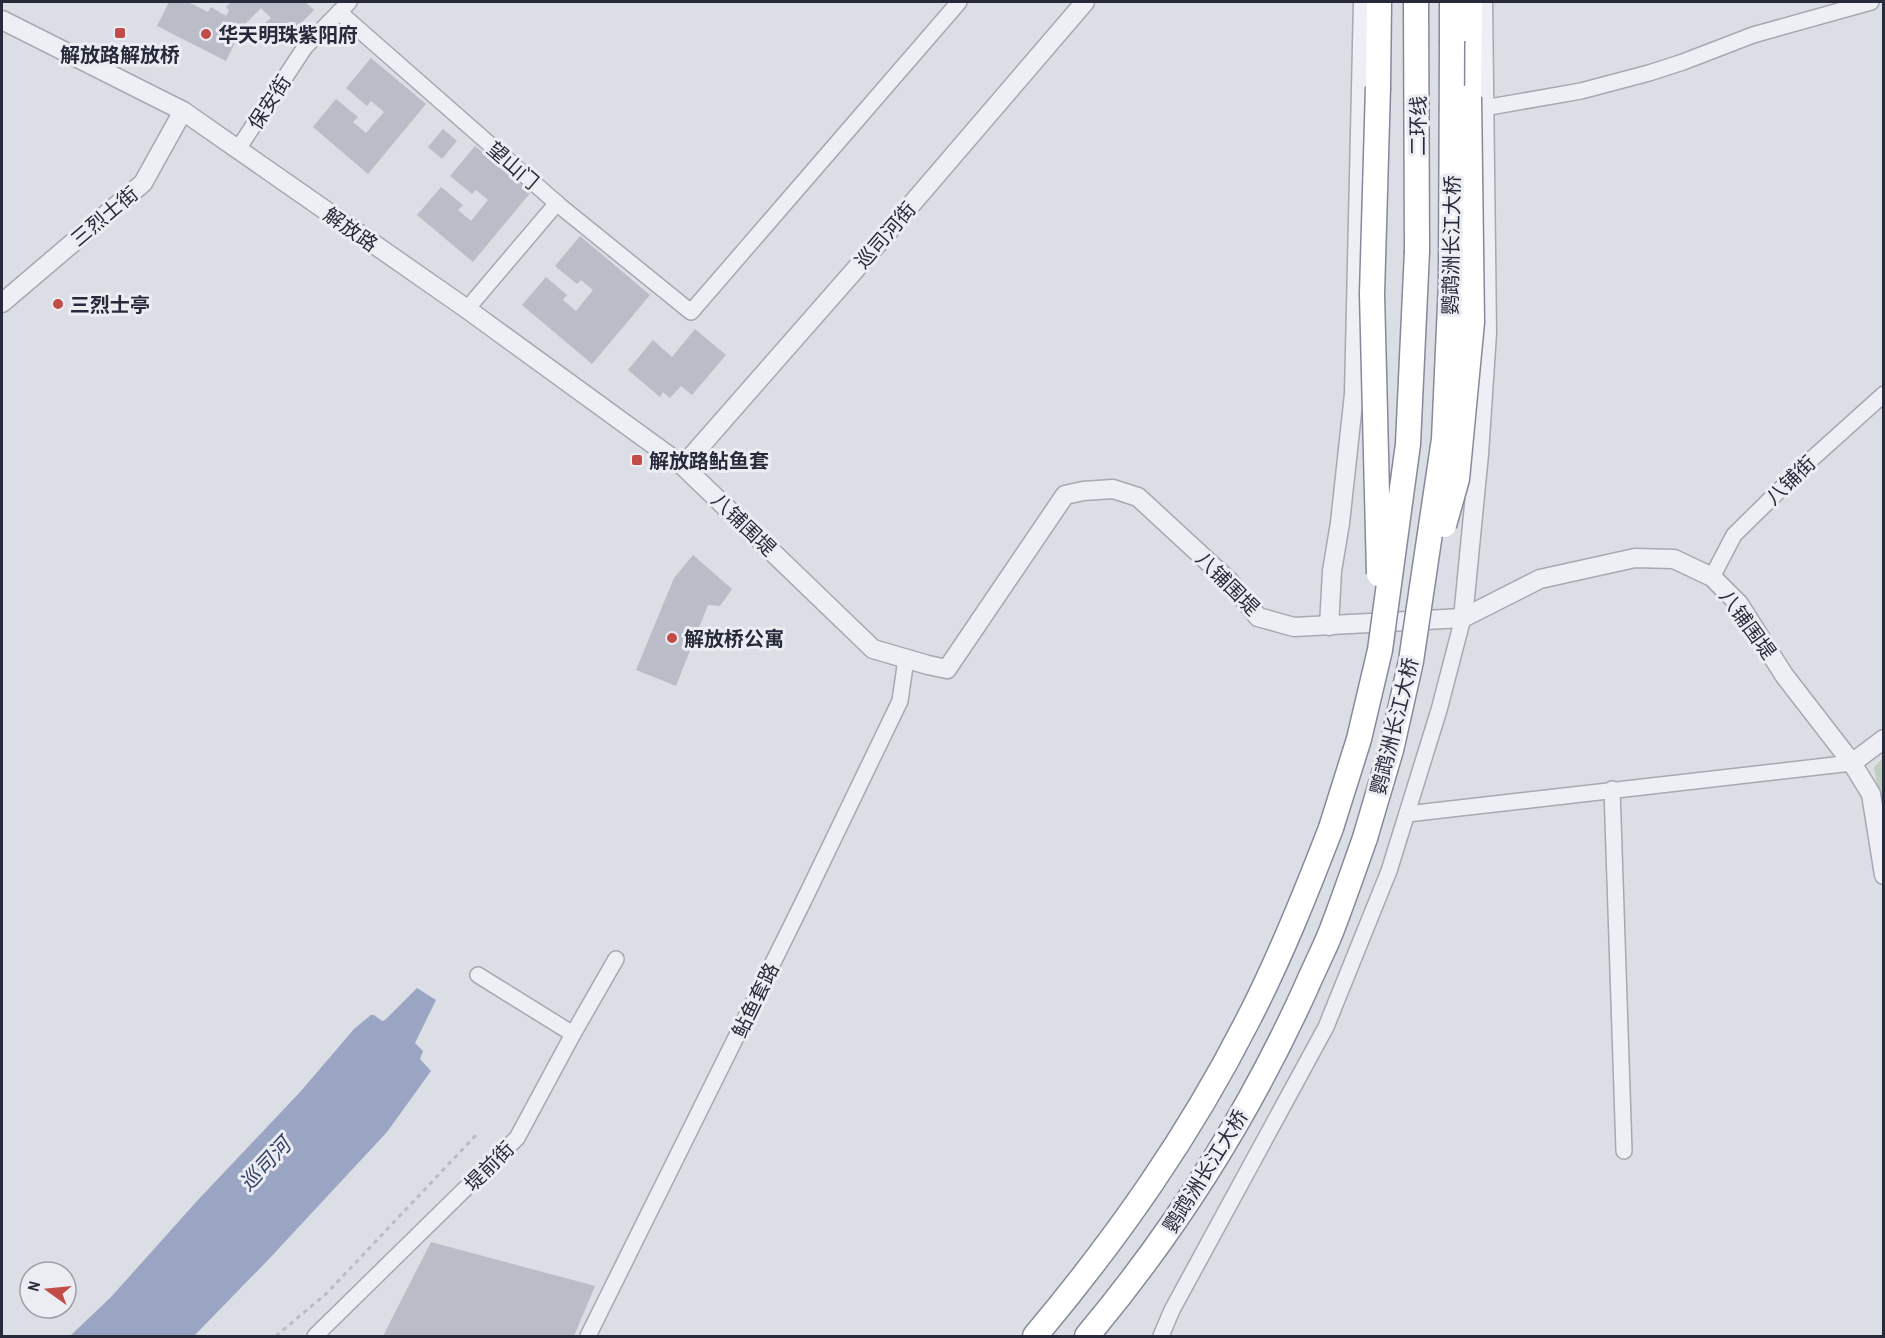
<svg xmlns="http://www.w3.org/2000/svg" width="1885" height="1338" font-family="'Archivo Narrow','Noto Sans SC',sans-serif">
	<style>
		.green { fill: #bfcebe }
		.water { fill: #99a5c3 }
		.building { fill: #babcc7 }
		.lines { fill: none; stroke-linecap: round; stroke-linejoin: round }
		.minor-casing { stroke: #a6a8b2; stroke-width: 18 }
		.tertiary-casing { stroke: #a6a8b2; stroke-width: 21 }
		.trunk-casing { stroke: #85899a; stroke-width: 27 }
		.path { stroke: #babcc4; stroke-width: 3; stroke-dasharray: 4.5 4.5; stroke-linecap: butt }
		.minor { stroke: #eeeff4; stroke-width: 15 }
		.tertiary { stroke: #eeeff4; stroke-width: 18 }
		.trunk { stroke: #fff; stroke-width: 24 }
		.trunk-bridge-casing { stroke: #85899a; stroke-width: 27; stroke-linecap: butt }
		.trunk-bridge { stroke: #fff; stroke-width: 24 }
		.poi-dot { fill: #c24d48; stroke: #ebedf3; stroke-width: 2 }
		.labels { text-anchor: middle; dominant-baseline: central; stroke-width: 6; stroke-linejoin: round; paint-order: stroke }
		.poi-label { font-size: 20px; font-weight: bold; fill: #272a3a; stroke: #ebedf3; text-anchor: start }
		.street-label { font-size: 20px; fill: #272a3a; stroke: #ebedf3 }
		.water-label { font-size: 21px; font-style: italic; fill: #35426a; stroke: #ebedf3 }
	</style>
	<rect width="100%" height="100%" fill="#dcdee5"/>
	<polygon class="green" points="1883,758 1883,818 1874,767"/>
	<polygon class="water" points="417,988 436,1000 415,1043 423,1051 420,1059 431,1071 387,1132 268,1260 194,1336 70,1336 111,1297 197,1201 301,1091 354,1029 371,1015 374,1015 382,1021 385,1020"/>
	<g class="building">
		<polygon points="169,2 188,2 208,12 211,7 226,16 229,10 226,7 231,2 305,2 314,10 284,41 265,23 271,18 261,8 244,25 226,61 157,26"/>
		<polygon points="371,58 426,104 368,174 313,127 336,99 358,117 353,122 366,133 384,112 371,101 367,106 346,88"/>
		<polygon points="443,129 457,141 442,159 428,147"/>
		<polygon points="475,146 531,192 473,262 417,215 441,187 463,205 458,210 471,221 488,200 476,190 472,194 450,176"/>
		<polygon points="580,236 650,295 592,364 522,305 546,277 567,295 563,300 576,311 593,290 581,280 577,284 555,266"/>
		<polygon points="695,329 726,355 692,395 681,386 670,398 663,392 660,397 628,370 653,340 672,357"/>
		<polygon points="693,555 732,589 720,606 708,605 676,686 636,670 674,578"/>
		<polygon points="431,1242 595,1286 574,1336 383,1336"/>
	</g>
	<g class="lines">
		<defs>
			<g id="minor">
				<polyline points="339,12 560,206 691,312 959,2"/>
				<polyline points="1484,108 1581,91 1649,73 1683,62 1753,35 1871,2"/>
				<polyline points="238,149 305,47 349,2"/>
				<polyline points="467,309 557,203"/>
				<polyline points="1712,577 1734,535 1804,466 1884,394"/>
				<polyline points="1612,789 1624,1151"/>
				<polyline points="1407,814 1852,763"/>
				<polyline points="478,975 573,1034"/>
				<polyline points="315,1336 517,1138 573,1034 616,959"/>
				<polyline points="588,1336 804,900 900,701 906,659"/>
				<polyline points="1161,1336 1172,1310 1326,1027 1389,871 1439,710 1463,618"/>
			</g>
			<g id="tertiary">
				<polyline points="2,20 183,111 467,309 683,466 873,649 928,665 947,669 1065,495 1083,491 1113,489 1138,497 1229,581 1258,617 1294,627 1463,618 1540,579 1635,558 1674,559 1712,577 1739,604 1784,675 1852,763 1871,794 1884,875"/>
				<polyline points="2,303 143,183 183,111"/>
				<polyline points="683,466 868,255 1085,2"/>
				<polyline points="1463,618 1479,454 1487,333 1483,2"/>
				<polyline points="1329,626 1332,571 1340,523 1354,394 1363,2"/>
				<polyline points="1852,763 1884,739"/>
			</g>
			<g id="trunk">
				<polyline points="1416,2 1417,251"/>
				<polyline points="1452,2 1452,41"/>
				<polyline points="1378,87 1379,2"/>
				<polyline points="1469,97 1470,2"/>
				<path d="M1035,1336C1118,1237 1189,1136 1248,1020C1280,958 1306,893 1331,828"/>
				<path d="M1087,1336C1175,1231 1248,1115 1305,990C1313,971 1323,952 1331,932C1343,901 1354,869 1365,838"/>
			</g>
		</defs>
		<use href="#minor" class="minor-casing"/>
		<use href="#tertiary" class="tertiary-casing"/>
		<use href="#trunk" class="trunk-casing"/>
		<polyline class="path" points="276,1336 327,1293 478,1133"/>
		<use href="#minor" class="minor"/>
		<use href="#tertiary" class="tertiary"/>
		<use href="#trunk" class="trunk"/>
		<defs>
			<g id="trunk-bridge">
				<polyline points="1378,87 1372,294 1379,574"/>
				<polyline points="1444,525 1457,479 1472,322 1469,97"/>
				<polyline points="1331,828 1359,739 1380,650 1408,444 1417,251"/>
				<polyline points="1365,838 1391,750 1411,661 1444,439 1451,283 1452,41"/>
			</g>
		</defs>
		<use href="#trunk-bridge" class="trunk-bridge-casing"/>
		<use href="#trunk-bridge" class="trunk-bridge"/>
	</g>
	<g class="poi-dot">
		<rect x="114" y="27" width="12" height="12" rx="3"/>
		<circle cx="206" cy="34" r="6"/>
		<circle cx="58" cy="304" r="6"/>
		<rect x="631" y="454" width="12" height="12" rx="3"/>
		<circle cx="672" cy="638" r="6"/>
	</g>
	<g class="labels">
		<g class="poi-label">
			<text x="218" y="34">华天明珠紫阳府</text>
			<text x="120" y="54" text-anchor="middle">解放路解放桥</text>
			<text x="70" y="304">三烈士亭</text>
			<text x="649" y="460">解放路鲇鱼套</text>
			<text x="684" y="638">解放桥公寓</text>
		</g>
		<g class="street-label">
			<text transform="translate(269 102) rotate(-57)">保安街</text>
			<text transform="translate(1417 126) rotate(-90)">二环线</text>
			<text transform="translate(513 165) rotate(41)">望山门</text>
			<text transform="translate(104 216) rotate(-40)">三烈士街</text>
			<text transform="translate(351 229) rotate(35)">解放路</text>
			<text transform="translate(885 235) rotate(-49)">巡司河街</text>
			<text transform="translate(1451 245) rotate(-89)">鹦鹉洲长江大桥</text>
			<text transform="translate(1790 480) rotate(-44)">八铺街</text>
			<text transform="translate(744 524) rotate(44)">八铺围堤</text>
			<text transform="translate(1228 583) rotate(45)">八铺围堤</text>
			<text transform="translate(1748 624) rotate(54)">八铺围堤</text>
			<text transform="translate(1394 726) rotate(-76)">鹦鹉洲长江大桥</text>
			<text transform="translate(755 1000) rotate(-64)">鲇鱼套路</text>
			<text transform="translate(489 1166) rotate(-45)">堤前街</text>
			<text transform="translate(1205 1171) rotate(-58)">鹦鹉洲长江大桥</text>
		</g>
		<g class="water-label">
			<text transform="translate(265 1164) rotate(-47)">巡司河</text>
		</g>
	</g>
	<rect width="1885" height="1338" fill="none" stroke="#272a3a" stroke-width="6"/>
	<g transform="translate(48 1290) rotate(285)"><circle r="28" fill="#ebedf3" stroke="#9d9fa9" stroke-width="1.5"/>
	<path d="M0-4.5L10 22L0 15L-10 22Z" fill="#c24d48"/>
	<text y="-9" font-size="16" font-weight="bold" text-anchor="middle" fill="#272a3a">N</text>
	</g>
</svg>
